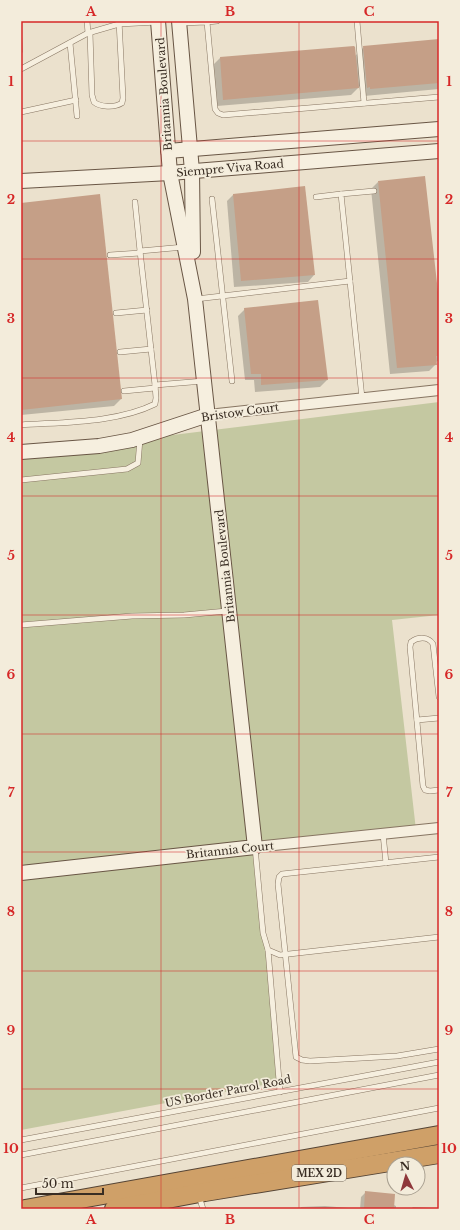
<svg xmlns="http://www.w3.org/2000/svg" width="460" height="1230" font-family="'Libre Baskerville',serif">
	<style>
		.green { fill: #c4c8a1 }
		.shadow { fill: #0003 }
		.building { fill: #c59f87 }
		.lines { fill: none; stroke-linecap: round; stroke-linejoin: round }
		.lane-casing { stroke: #877562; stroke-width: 6 }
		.street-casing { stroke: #877562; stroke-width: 12 }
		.secondary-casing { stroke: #695645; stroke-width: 16 }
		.highway-casing { stroke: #554435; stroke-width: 20 }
		.lane { stroke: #f6efdf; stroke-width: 5 }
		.street { stroke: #f6efdf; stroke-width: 10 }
		.secondary { stroke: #f6efdf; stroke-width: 14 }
		.highway { stroke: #cfa068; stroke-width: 18 }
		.grid { fill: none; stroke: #d62828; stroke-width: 1; stroke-opacity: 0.55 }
		.labels { text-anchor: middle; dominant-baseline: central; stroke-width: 3.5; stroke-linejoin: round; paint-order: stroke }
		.shield { fill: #f3ecdb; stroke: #71665a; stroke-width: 1 }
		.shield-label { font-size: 10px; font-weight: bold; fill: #392d23 }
		.street-label { font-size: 11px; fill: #392d23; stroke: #f3ecdb }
		.neatline { fill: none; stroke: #d62828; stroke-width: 1.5 }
		.grid-label { font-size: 13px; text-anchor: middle; font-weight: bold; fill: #d62828 }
	</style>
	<rect width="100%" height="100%" fill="#ebe1cd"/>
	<polygon class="green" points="439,402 439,615 392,620 416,830 255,848 279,1082 21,1130 21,452 132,440"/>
	<g class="shadow">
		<polygon points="21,21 23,52 21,54"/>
		<polygon points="439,40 439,89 364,96 364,94 360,94 360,86 351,95 217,106 213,65 220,58 355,56 364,47"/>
		<polygon points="378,182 439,310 439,360 436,362 436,364 429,371 390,374 371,189"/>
		<polygon points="234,194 314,275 308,282 234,287 227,201"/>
		<polygon points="21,204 121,399 114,406 21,415"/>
		<polygon points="317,302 327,380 320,387 255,392 254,380 245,380 238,316 245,309"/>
		<polygon points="366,1192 396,1206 396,1209 300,1209 301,1207 325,1206 360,1209 361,1197"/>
		<polygon points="413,1207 432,1208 432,1209 411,1209"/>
	</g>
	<g class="building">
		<polygon points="439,39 439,83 370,89 370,87 367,88 363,46"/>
		<polygon points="354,46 355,47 359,88 223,100 220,57"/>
		<polygon points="425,176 439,301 439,356 436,356 437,365 397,368 378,181"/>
		<polygon points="305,186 315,275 241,281 233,194"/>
		<polygon points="100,194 122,399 21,410 21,203"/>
		<polygon points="318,300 328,380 261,385 261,374 251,374 244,308"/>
		<polygon points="365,1191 395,1194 394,1209 364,1209"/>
	</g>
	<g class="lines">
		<defs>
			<g id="lane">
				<polyline points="87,21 88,33"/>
				<polyline points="357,21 364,103"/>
				<polyline points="207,22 217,21"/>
				<polyline points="181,23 207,22 215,109 218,113 223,115 439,97"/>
				<path d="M90,33L92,95L94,102C100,107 114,108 122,103L123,98L119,21"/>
				<polyline points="70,43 77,116"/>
				<polyline points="21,69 88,33 119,24 158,22"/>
				<polyline points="21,112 76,100"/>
				<polyline points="316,197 341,194"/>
				<polyline points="212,199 232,381"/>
				<polyline points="135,202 140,251 184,247"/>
				<polyline points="110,255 140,253"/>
				<polyline points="196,299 350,281"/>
				<polyline points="116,313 147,310"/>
				<polyline points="120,352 151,349"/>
				<polyline points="155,385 204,381"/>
				<polyline points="124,391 155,388"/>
				<polyline points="362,398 341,194 374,191"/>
				<path d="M21,425C63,422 117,423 155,404L156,398L155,385L140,251"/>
				<polyline points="21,480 127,469 138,463 140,439"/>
				<polyline points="21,625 132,616 184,615 227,611"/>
				<path d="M439,697L433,644C428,636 418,637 411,642L410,647L423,786L425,790L430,791L439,790"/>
				<polyline points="417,720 439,718"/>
				<polyline points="383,834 386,863"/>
				<polyline points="255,847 263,933 268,950 280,955 439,937"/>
				<polyline points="439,857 282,874 279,877 278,884 296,1057 302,1060 310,1061 397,1056 439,1049"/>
				<polyline points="268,950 280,1092"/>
				<polyline points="21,1140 439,1062"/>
				<polyline points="21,1155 439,1075"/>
				<polyline points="21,1188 439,1108"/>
				<polyline points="199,1196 203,1209"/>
			</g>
			<g id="street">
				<polyline points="208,415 439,390"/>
				<polyline points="255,847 439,828"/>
			</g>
			<g id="secondary">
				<polyline points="179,21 192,171 193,252"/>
				<polyline points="168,151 439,129"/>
				<polyline points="21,181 170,173 439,151"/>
				<polyline points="21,452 99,446 132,440 208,415"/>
				<polyline points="21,873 255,847 195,299 170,173 158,21"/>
			</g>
			<g id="highway">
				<polyline points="25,1209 439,1135"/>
				<polyline points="114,1209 205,1192 439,1154"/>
			</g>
		</defs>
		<use href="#lane" class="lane-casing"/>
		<use href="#street" class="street-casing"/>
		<use href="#secondary" class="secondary-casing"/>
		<use href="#highway" class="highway-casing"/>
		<use href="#lane" class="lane"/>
		<use href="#street" class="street"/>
		<use href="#secondary" class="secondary"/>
		<use href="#highway" class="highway"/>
	</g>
	<path class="grid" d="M161,21V1209M299,21V1209M21,141H439M21,259H439M21,378H439M21,496H439M21,615H439M21,734H439M21,852H439M21,971H439M21,1089H439"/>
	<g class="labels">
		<rect class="shield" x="292" y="1165" width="54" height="16" rx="3"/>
		<g class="shield-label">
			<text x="319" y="1173">MEX 2D</text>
		</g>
		<g class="street-label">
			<text transform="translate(164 94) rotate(-94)">Britannia Boulevard</text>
			<text transform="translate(230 168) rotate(-5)">Siempre Viva Road</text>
			<text transform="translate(240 412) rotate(-8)">Bristow Court</text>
			<text transform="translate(225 566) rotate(-96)">Britannia Boulevard</text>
			<text transform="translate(230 850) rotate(-6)">Britannia Court</text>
			<text transform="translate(228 1091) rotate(-11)">US Border Patrol Road</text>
		</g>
	</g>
	<rect width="460" height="1230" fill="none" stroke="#f3ecdb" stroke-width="44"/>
	<g transform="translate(406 1176) rotate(355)"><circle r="19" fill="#f3ecdb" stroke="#a9a091"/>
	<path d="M0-3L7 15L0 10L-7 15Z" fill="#8f383b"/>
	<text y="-6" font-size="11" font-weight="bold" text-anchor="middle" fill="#392d23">N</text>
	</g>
	<path d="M36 1188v6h67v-6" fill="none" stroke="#392d23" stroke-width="2"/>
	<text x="42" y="1188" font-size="12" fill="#392d23" stroke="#f3ecdb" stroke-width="3" paint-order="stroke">50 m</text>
	<rect x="22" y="22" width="416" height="1186" class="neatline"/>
	<g class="grid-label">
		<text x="91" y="16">A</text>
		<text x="230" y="16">B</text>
		<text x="369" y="16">C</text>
		<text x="11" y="86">1</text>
		<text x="449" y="86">1</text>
		<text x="11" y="204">2</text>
		<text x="449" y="204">2</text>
		<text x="11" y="323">3</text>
		<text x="449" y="323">3</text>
		<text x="11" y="442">4</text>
		<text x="449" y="442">4</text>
		<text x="11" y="560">5</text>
		<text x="449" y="560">5</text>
		<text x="11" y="679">6</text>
		<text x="449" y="679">6</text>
		<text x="11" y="797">7</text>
		<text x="449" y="797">7</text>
		<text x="11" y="916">8</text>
		<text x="449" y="916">8</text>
		<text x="11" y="1035">9</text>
		<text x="449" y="1035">9</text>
		<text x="11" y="1153">10</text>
		<text x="449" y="1153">10</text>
		<text x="91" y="1224">A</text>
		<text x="230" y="1224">B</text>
		<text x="369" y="1224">C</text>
	</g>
</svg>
